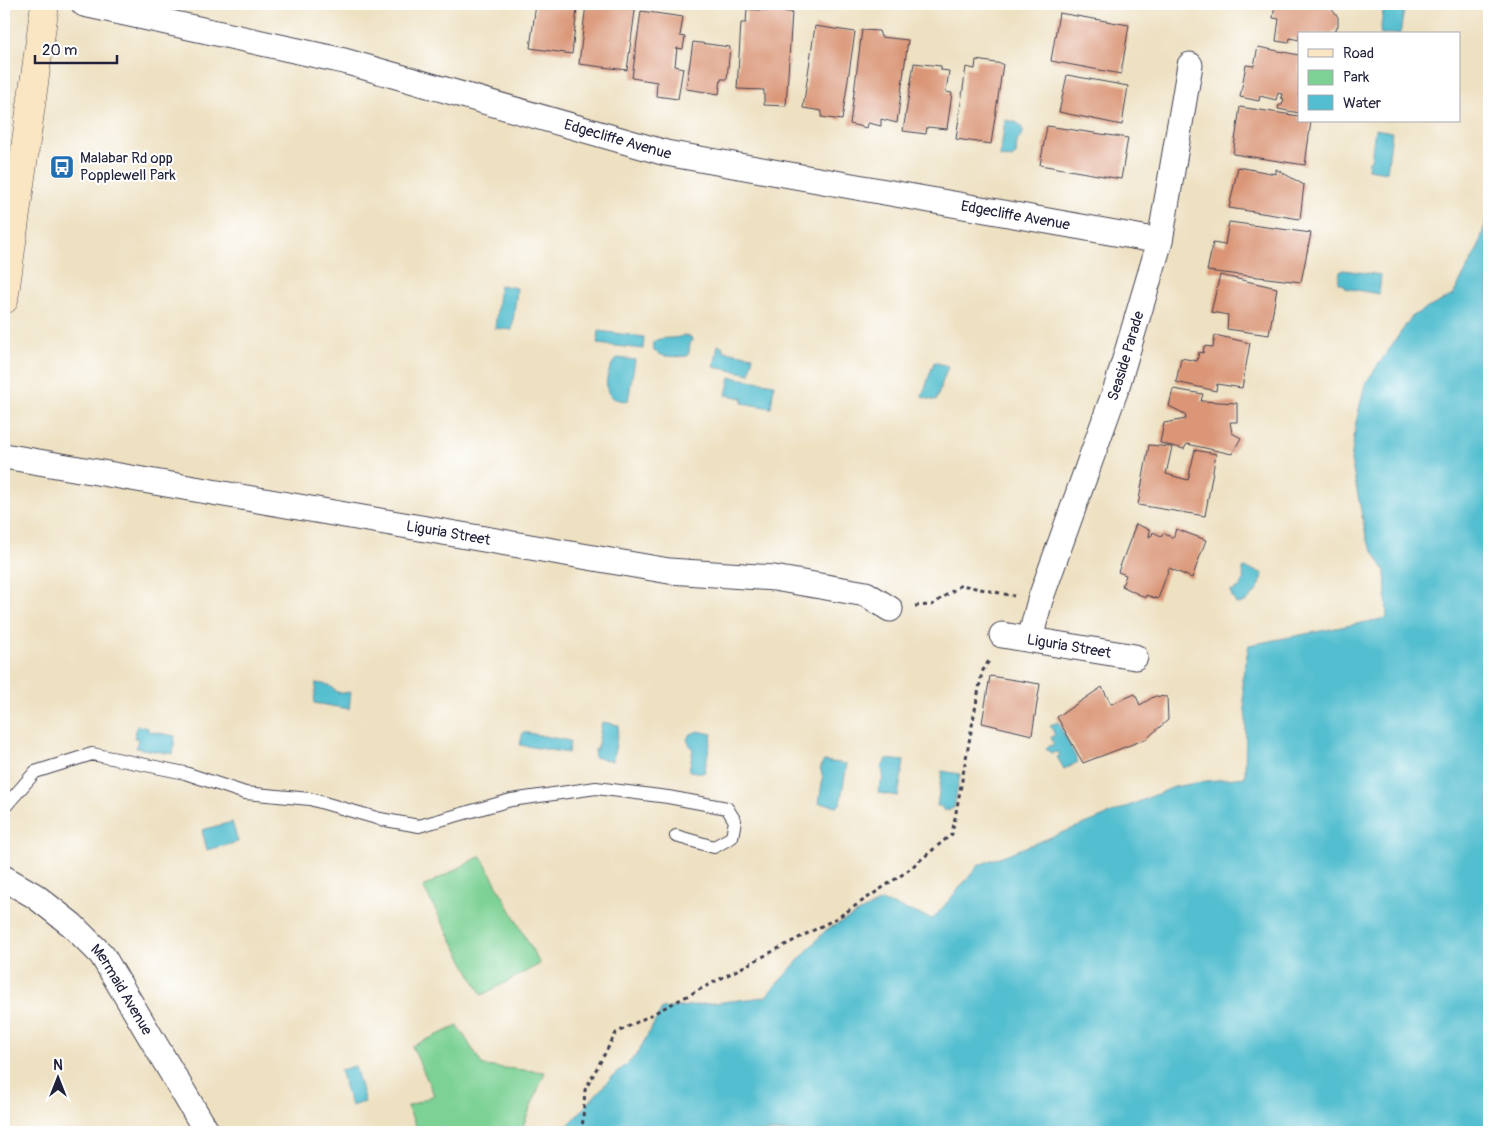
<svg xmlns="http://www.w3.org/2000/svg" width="1493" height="1136" font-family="Pangolin,sans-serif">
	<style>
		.green { fill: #7cd194; stroke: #4f7a68 }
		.water { fill: #53becf; stroke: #3a7085 }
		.building { fill: #da9677 }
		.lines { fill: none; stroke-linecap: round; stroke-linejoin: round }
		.service-casing { stroke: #413f4f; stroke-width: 14 }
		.minor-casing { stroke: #413f4f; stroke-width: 27 }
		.secondary-casing { stroke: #413f4f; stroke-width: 29 }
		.path { stroke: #413f4f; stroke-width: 3; stroke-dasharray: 4 4; stroke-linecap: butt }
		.service { stroke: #fff; stroke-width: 12 }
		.minor { stroke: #fff; stroke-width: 25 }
		.secondary { stroke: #fbe6c3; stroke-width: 28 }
		.labels { text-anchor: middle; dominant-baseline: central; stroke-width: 4; stroke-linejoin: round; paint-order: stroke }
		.street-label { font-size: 15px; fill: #22223b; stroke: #fff }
		.poi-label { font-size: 15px; fill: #22223b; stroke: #fff; text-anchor: start }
	</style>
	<rect width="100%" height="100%" fill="#fff"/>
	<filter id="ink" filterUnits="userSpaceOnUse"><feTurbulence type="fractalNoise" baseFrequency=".02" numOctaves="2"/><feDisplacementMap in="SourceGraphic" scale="10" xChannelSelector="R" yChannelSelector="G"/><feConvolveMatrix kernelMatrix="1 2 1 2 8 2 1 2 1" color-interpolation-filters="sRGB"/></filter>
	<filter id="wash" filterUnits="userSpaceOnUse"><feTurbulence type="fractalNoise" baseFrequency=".0096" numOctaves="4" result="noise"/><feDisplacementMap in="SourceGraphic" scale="20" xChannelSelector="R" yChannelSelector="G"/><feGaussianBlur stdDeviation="1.12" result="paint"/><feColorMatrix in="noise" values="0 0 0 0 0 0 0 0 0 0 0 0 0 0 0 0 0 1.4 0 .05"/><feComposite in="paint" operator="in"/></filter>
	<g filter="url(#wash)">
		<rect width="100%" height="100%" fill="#eee1c2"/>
		<g class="green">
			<polygon points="481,856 540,964 482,995 423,887"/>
			<polygon points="458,1026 483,1066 545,1072 521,1131 523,1132 419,1132 407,1107 434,1095 412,1046"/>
		</g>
		<g class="water">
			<polygon points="1384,4 1405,4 1400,34 1380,34"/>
			<path d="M1005,120C1014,122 1021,121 1023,132L1017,142L1016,155L1011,158L1000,157Z"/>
			<polygon points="1375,129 1392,132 1387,172 1368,169 1369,161 1371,160"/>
			<polygon points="1489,212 1489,1132 564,1132 564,1130 610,1079 636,1056 662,1009 765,997 826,930 881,901 933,919 979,865 1095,820 1174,787 1207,781 1245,777 1246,720 1242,680 1249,645 1387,618 1385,571 1367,541 1351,460 1356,422 1365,384 1412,316 1453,295 1478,248"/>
			<polygon points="1343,270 1381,275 1379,294 1345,288 1345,285 1338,283 1340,272"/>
			<polygon points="500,285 517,288 512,330 495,328"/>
			<polygon points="599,331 644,337 643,349 597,344"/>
			<path d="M684,335L691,337L692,340C688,345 691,351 687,356C677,357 649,359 653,342C663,335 674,341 684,335Z"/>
			<polygon points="718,345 722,346 724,351 753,356 750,374 714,367"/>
			<path d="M618,358L635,360L628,401C610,401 603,392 608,375C610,368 612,362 618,358Z"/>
			<polygon points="934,362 948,366 936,401 922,397"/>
			<polygon points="730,377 774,384 771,408 742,403 743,398 726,395"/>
			<path d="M1245,568L1262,573L1263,574C1261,587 1251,604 1236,604L1230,592C1244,588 1244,582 1243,569Z"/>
			<polygon points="316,683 329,685 337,692 343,693 351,692 349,709 314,703"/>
			<polygon points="602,722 619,725 613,761 594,757 595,750 597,749"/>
			<path d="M1058,722L1078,762L1064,769L1057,757L1060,755L1058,752C1052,753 1049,754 1046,748L1054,744L1051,737L1055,735L1050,725Z"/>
			<polygon points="137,725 148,728 148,731 175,736 173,754 136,748 138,738 134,738"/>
			<polygon points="698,731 712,734 704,773 689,771 693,750 687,740 689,735"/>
			<polygon points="523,732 570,741 568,753 520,745"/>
			<path d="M886,759L904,761L898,796L879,793L878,791C881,782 886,777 881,767L884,764Z"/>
			<polygon points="824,761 847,764 840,804 837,806 819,803 823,777 820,768"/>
			<polygon points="942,771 960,774 954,808 944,811 941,806 937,806"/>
			<polygon points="232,822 238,842 207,850 202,830"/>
			<polygon points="355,1066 365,1102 351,1106 340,1070"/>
		</g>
		<g id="blocks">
			<g class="building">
				<polygon points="536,4 546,4 577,9 572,54 530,48"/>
				<polygon points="586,4 636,4 627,70 579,64"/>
				<polygon points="1275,4 1313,4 1330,7 1338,17 1338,26 1332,34 1299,34 1299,40 1290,38 1289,43 1276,41 1279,19 1273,18"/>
				<polygon points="747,9 792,12 786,106 764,105 764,90 737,89 741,23 746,23"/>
				<polygon points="641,11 683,17 680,36 685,37 683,49 677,48 675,66 683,68 678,99 656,96 657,82 632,78"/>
				<polygon points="1059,13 1129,25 1121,74 1051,61"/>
				<polygon points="815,26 855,32 842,120 821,117 822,111 803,108"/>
				<polygon points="862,30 879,31 881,37 908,40 897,123 881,119 881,126 868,123 867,128 850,124"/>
				<polygon points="693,42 730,47 727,79 721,79 719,94 686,89"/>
				<polygon points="1258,47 1299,55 1299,113 1278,109 1279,105 1282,105 1284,99 1281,98 1282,94 1278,93 1276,100 1260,96 1259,101 1240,97 1246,65 1254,66"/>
				<polygon points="976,60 1003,64 991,144 956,139 966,67 975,69"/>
				<polygon points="914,63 941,66 941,70 949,71 946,92 952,93 947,129 927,127 926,134 903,131"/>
				<polygon points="1067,75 1128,86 1122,125 1059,112"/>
				<polygon points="1240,107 1299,116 1299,121 1311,121 1305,165 1233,154"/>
				<polygon points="1047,126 1128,138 1121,179 1040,165"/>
				<polygon points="1238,167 1276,174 1276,169 1304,185 1300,219 1229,208"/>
				<polygon points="1229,222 1311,233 1301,282 1207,271 1213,243 1225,245"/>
				<polygon points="1220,275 1277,288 1269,335 1227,329 1228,315 1211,312"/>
				<polygon points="1215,335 1250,343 1242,388 1217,384 1216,391 1176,382 1181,358 1197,361 1199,352 1203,353 1204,346 1213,347"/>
				<polygon points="1173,389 1203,394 1201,401 1237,403 1237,422 1230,422 1232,433 1241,438 1232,454 1187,444 1184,449 1160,443 1164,423 1186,419 1185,414 1169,406"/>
				<polygon points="1149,445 1172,447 1166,474 1188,480 1195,450 1216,454 1205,516 1138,505"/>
				<polygon points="1136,524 1150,530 1149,537 1152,535 1153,532 1161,536 1163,533 1173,538 1176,529 1206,540 1192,578 1169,568 1158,599 1146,595 1146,598 1122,586 1126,575 1118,572"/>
				<polygon points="990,676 1040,684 1032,735 982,723"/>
				<polygon points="1102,687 1111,704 1135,694 1140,705 1155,696 1167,697 1168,720 1146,739 1083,763 1057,717"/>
			</g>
		</g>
	</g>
	<g filter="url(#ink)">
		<use href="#blocks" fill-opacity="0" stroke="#413f4f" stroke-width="1"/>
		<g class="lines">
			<defs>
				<polyline id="service" points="4,808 35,772 92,754 185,773 245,793 310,799 380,819 419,826 511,800 596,788 668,797 727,808 735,821 732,837 714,847 676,836"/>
				<g id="minor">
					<path id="s1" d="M84,4L344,61L666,153L1160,241"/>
					<path id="s2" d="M4,456L669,571L774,578L866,594L890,609"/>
					<path id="s3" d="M1002,635L1135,657"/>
					<path id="s4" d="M1030,639L1040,600L1117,386L1160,241L1190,65"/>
					<path id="s5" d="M4,878L35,896L72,925L102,955L207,1132"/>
				</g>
				<polyline id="secondary" points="4,300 45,4"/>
			</defs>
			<use href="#service" class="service-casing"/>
			<use href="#minor" class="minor-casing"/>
			<use href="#secondary" class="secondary-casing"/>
			<g class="path">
				<polyline points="915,606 932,605 961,585 1014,596"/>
				<polyline points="582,1132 585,1090 616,1033 837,918 906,872 952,834 982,672 990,659"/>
			</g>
			<use href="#service" class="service"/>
			<use href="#minor" class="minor"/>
			<use href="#secondary" class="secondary"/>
		</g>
	</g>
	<defs>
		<symbol id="bus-square" viewBox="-11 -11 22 22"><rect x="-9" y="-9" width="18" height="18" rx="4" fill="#1f6fb2" stroke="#fff"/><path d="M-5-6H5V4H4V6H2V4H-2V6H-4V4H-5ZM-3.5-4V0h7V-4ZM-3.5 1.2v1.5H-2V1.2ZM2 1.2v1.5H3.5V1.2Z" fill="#fff"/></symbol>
	</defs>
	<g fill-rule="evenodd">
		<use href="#bus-square" x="48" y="153" width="28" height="28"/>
	</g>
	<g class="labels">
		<g class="street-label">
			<text stroke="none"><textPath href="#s1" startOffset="551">Edgecliffe Avenue</textPath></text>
			<text stroke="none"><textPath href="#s1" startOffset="956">Edgecliffe Avenue</textPath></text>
			<text stroke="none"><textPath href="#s4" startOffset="299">Seaside Parade</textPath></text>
			<text stroke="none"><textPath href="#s2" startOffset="451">Liguria Street</textPath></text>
			<text stroke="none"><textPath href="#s3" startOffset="68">Liguria Street</textPath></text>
			<text stroke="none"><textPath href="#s5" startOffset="165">Mermaid Avenue</textPath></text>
		</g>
		<g class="poi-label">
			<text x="80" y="158">Malabar Rd opp<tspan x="80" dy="17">Popplewell Park</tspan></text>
		</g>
	</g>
	<rect width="1493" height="1136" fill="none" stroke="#fff" stroke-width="20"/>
	<rect x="1298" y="32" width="162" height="90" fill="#ffffff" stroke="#a7a7b1"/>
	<rect x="1308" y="49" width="25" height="8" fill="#fbe6c3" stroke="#a7a7b1"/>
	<text x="1343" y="58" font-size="15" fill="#22223b">Road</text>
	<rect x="1308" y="70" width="25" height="15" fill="#7cd194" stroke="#a7a7b1"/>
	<text x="1343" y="82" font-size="15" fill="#22223b">Park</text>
	<rect x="1308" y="95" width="25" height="15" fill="#53becf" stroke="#a7a7b1"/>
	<text x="1343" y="108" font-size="15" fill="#22223b">Water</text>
	<g transform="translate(58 1078)" stroke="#ffffff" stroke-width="4" paint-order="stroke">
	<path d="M0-4L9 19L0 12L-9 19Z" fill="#22223b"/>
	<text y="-8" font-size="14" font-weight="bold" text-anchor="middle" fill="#22223b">N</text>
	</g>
	<path d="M35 55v8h82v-8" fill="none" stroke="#22223b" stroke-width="2.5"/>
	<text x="42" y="55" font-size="15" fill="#22223b" stroke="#ffffff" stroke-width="4" paint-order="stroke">20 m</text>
</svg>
